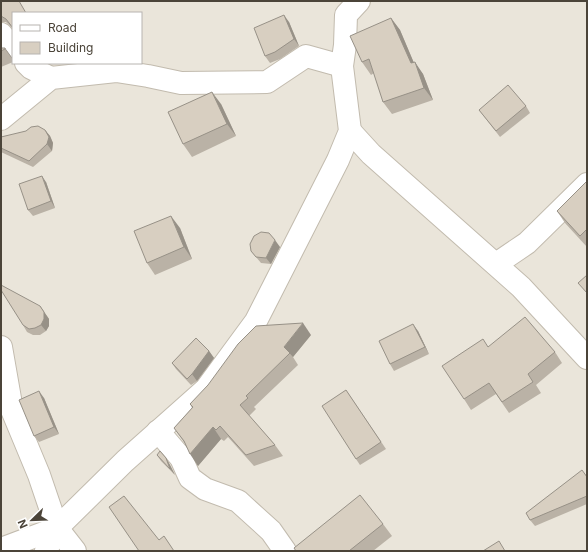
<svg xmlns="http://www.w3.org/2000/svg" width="588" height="552" font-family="Inter,sans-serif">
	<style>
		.residential { fill: #eae5da; fill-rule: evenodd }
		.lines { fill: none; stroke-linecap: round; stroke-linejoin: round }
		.minor-casing { stroke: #c2bbae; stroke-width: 24 }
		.minor { stroke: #fff; stroke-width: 22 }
		.wall { fill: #bab2a6 }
		.shaded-wall { fill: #979187 }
		.building { fill: #d8cfc1; stroke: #979187 }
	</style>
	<rect width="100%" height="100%" fill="#f6f3ec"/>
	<path class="residential" d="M1,1H587V551H1ZM13,13H141V63H13Z"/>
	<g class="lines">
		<defs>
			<g id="minor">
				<polyline points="1,34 13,48"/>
				<polyline points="26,63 31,68 51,78"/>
				<polyline points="1,119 51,78 116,71 148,76 181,83 267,82 306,56 342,66"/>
				<polyline points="350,131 371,154 521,287 587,358"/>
				<polyline points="496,264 527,243 587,184"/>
				<polyline points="1,347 12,410 39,475 57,528 75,551"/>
				<polyline points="158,431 181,458 190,478 205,489 238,501 271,531 285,551"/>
				<polyline points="1,549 57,528"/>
				<polyline points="46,551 57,528 125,461 206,389 256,321 338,160 350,131 342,66 345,45 346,15 359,1"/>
			</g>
		</defs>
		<use href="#minor" class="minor-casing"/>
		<use href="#minor" class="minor"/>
	</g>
	<g class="wall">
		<polygon points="1,1 13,13 13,29 6,22 2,22 1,21"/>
		<polygon points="391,18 400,30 414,63 423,74 433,100 392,114 383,102 374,73 371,75 362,62"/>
		<polygon points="289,22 299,46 280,59 270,63 265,56"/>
		<polygon points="1,48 5,48 13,59 13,62 1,67"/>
		<polygon points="221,104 236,136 192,157 183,144"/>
		<polygon points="526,106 530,113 500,137 479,110"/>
		<polygon points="45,130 50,136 53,143 52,151 33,167 1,152 1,137"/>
		<polygon points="587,181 587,247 565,223 557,211"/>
		<polygon points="46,182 55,208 33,216 28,210"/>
		<polygon points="180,228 192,259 155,275 147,263"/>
		<polygon points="280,247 271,264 261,263 251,251"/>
		<polygon points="40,306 49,319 49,326 46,331 40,335 33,335 27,332 23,325"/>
		<polygon points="418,331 429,354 394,371 390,364"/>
		<polygon points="311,335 293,357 298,365 254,407 256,409 249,416 275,445 283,456 254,466 228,437 224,441 221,439 198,466 186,445 174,428 192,408 190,404"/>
		<polygon points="489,347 555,352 562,363 536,385 541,393 509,413 496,394 471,410 464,399"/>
		<polygon points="209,351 214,358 197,381 191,385 176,369 172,363"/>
		<polygon points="346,390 386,449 360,465 356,459"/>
		<polygon points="44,398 59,434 39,442 34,436"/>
		<polygon points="157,455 166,458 170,465 175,475 161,461"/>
		<polygon points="587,477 587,504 535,526 530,520"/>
		<polygon points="383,524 392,536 373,551 296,551"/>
	</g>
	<g class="shaded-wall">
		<polygon points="284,15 289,22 299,46 294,39"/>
		<polygon points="391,18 400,30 419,75 415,62 423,74 433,100 424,88 411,63"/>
		<polygon points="5,48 13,59 13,60 5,49"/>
		<polygon points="212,92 221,104 236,136 227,124"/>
		<polygon points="45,130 50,136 53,143 52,151 47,144"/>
		<polygon points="42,176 46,182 55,208 51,201"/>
		<polygon points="171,216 180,228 192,259 184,247"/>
		<polygon points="275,240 280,247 271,264 266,258"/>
		<polygon points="40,306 49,319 49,326 46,331 41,325"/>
		<polygon points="303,323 311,335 293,357 284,347"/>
		<polygon points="413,324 418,331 429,354 425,347"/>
		<polygon points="209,351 214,358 197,381 192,374"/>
		<polygon points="39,391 44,398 59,434 54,427"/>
		<polygon points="213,427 221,439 198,466 190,454"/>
		<polygon points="166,458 170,465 175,475 170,469"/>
	</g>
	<g class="building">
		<polygon points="1,1 19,1 26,13 13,13 13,28 6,19 1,16"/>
		<polygon points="284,15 294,39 275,52 265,56 254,28"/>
		<polygon points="391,18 411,63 415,62 424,88 383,102 369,59 362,62 350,36"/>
		<polygon points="1,48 5,48 5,49 1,51"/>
		<polygon points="508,85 526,106 496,131 479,110"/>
		<polygon points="212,92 227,124 183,144 168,112"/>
		<polygon points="38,126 45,130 49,137 47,144 29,161 1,148 1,137 26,131 31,127"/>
		<polygon points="42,176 51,201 28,210 19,184"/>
		<polygon points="587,181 587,229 580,236 557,211"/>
		<polygon points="171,216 184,247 147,263 134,231"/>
		<polygon points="261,232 269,233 275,240 266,258 256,257 251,251 250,244 254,236"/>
		<polygon points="587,275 587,293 578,283"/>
		<polygon points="1,285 40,306 44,312 44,319 41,325 35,328 29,329 23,325 1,290"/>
		<polygon points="525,317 555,352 528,374 533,382 502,402 489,383 464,399 442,366 483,339 488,347"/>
		<polygon points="303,323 284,347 290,353 246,396 248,398 240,405 275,445 246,455 220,426 216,430 213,427 190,454 184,441 174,428 193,407 190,404 208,385 238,344 256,326"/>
		<polygon points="413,324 425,347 390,364 379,341"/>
		<polygon points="196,338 209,351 192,374 187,379 172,363"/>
		<polygon points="346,390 381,442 356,459 322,406"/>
		<polygon points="39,391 54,427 34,436 19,400"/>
		<polygon points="160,451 166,458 170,469 157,455"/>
		<polygon points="582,470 587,477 587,496 530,520 526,513"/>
		<polygon points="360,495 383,524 349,551 296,551 294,548"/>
		<polygon points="124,496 159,540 164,536 174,551 139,551 109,507"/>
		<polygon points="499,541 505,551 483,551"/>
	</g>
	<rect width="588" height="552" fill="none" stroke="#4b4439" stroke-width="4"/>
	<rect x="12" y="12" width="130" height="52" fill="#ffffff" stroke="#b7b4b0"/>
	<rect x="20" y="25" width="20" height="6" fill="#ffffff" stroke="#b7b4b0"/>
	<text x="48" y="32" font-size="12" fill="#4b4439">Road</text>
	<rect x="20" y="42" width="20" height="12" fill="#d8cfc1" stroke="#b7b4b0"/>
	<text x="48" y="52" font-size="12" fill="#4b4439">Building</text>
	<g transform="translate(32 520) rotate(247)" stroke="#ffffff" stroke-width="3" paint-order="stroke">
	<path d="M0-3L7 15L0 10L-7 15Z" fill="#4b4439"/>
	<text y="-6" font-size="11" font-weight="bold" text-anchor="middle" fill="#4b4439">N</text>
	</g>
</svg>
